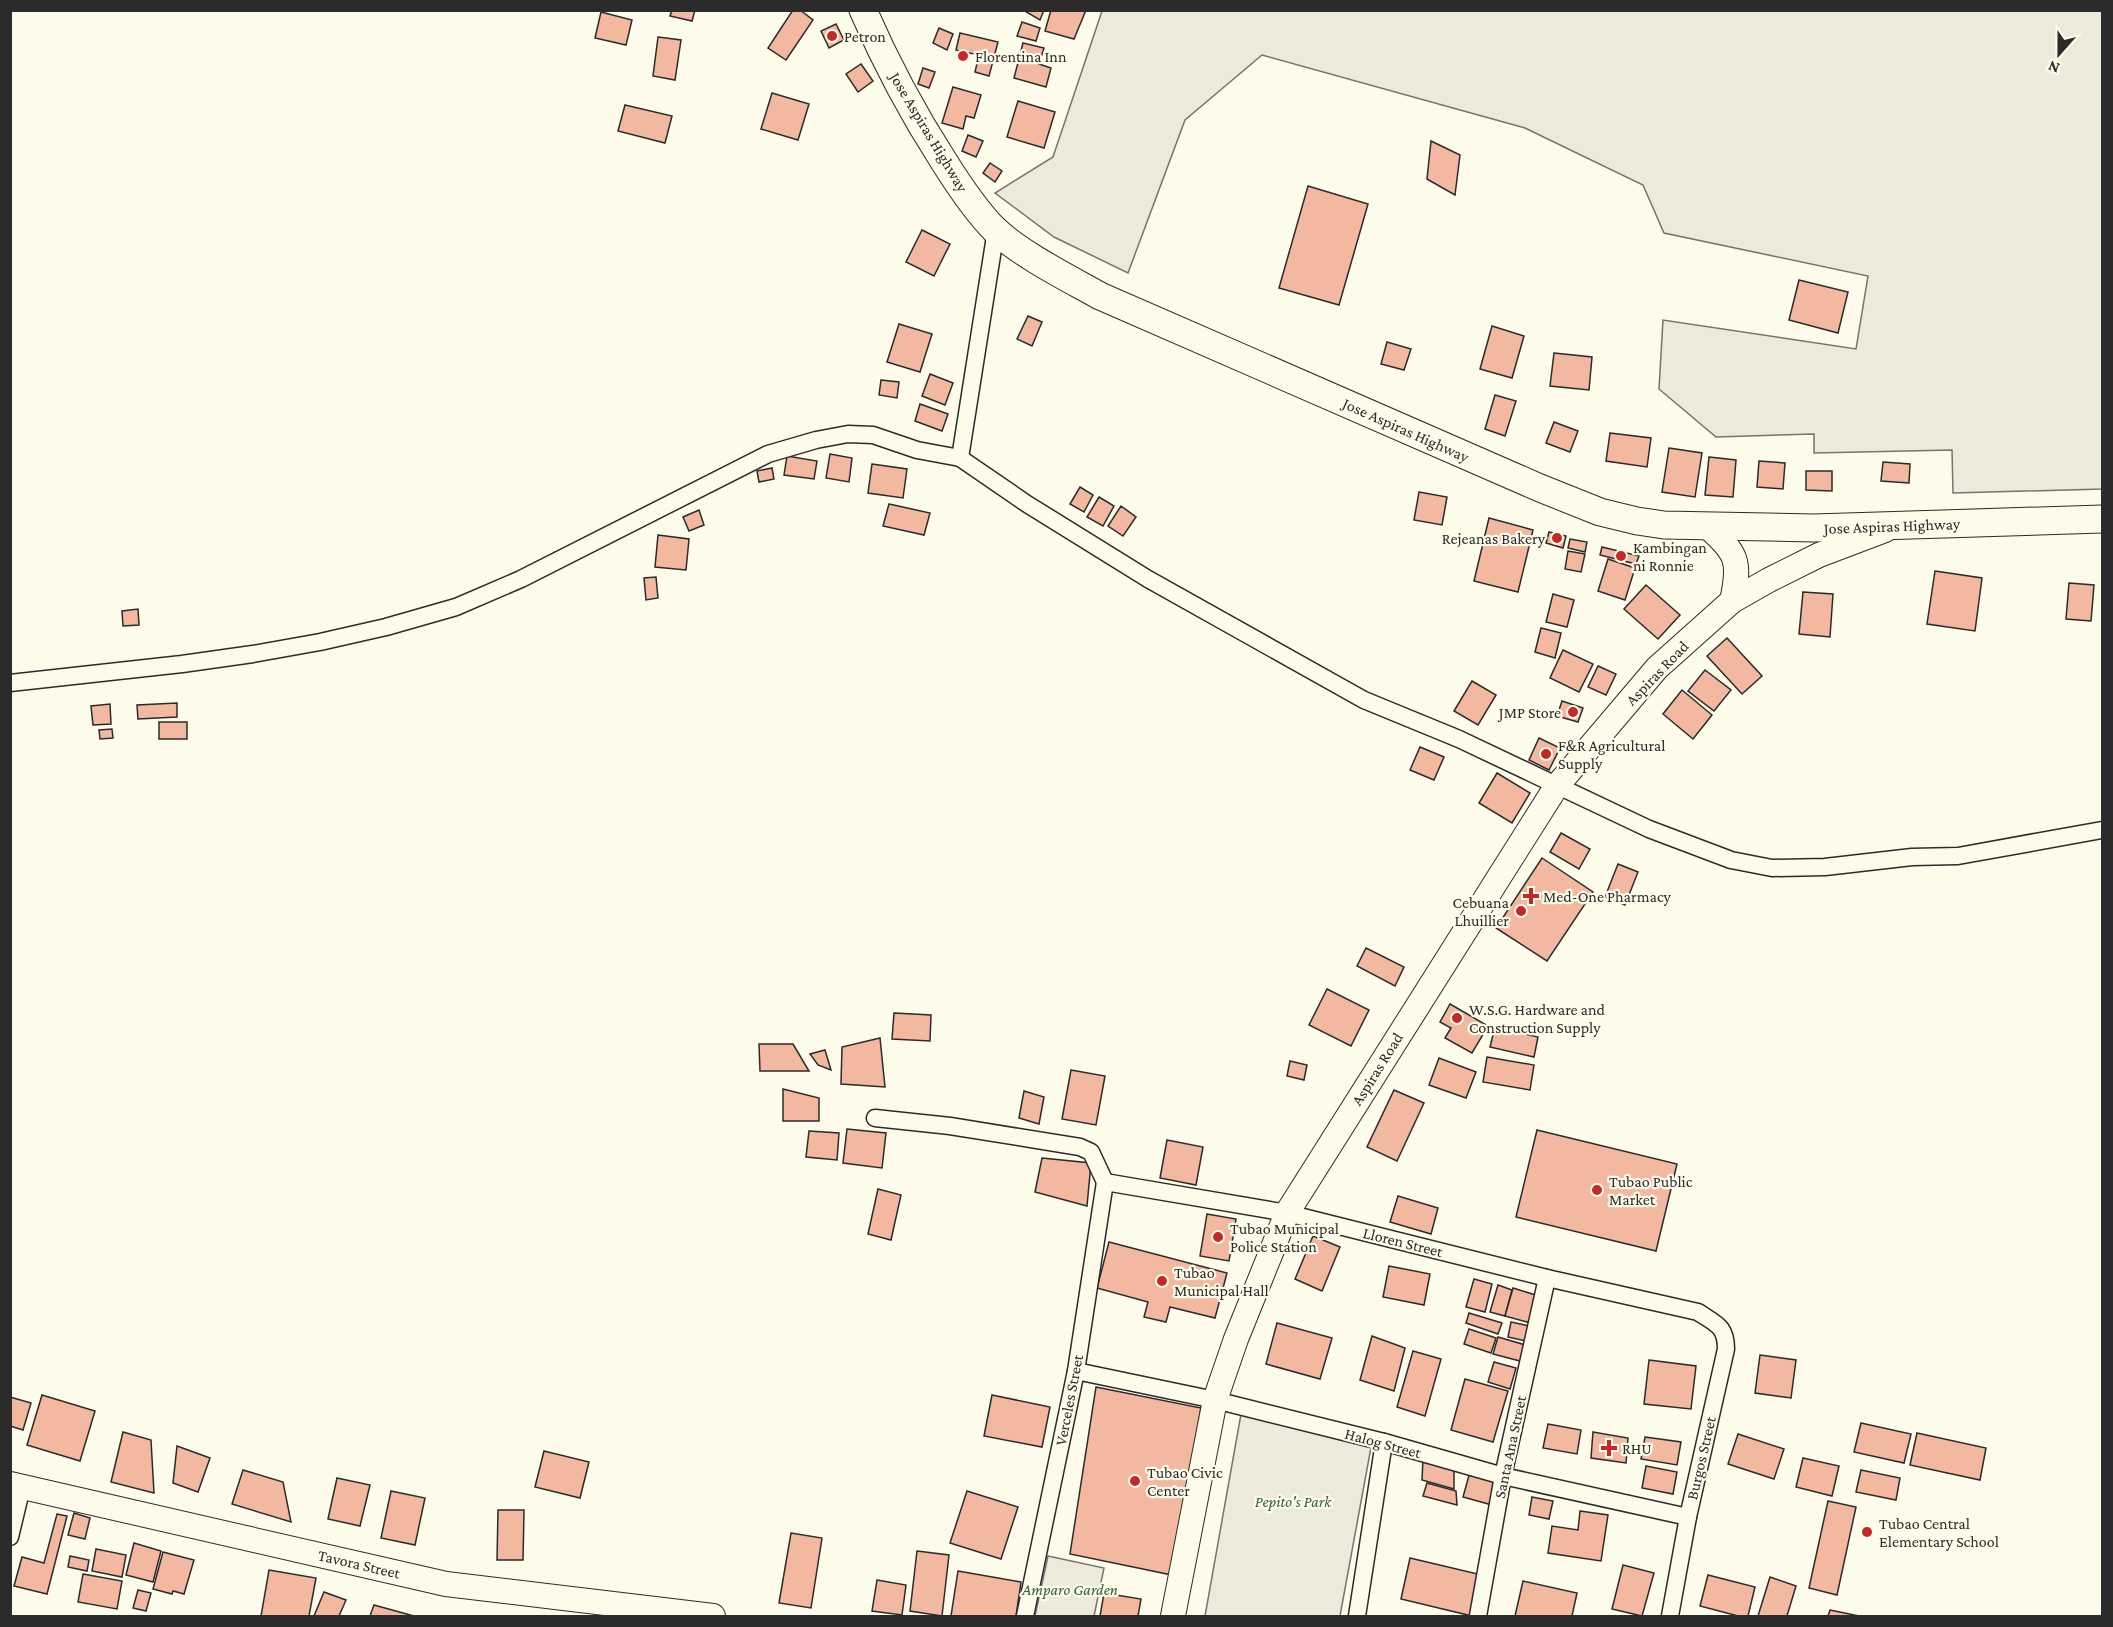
<svg xmlns="http://www.w3.org/2000/svg" width="2113" height="1627" font-family="'Crimson Pro',serif">
	<style>
		.green { fill: #ecebdb; stroke: #74746e; stroke-width: 1.5 }
		.building { fill: #f2b8a0; stroke: #2b2b2b; stroke-width: 1.5 }
		.lines { fill: none; stroke-linecap: round; stroke-linejoin: round }
		.street-casing { stroke: #2b2b2b; stroke-width: 19 }
		.secondary-casing { stroke: #2b2b2b; stroke-width: 26 }
		.primary-casing { stroke: #2b2b2b; stroke-width: 29 }
		.street { stroke: #fdfbea; stroke-width: 16 }
		.secondary { stroke: #fdfbea; stroke-width: 24 }
		.primary { stroke: #fdfbea; stroke-width: 27 }
		.poi-dot { fill: #c62828; stroke: #fdfbea; stroke-width: 2 }
		.labels { text-anchor: middle; dominant-baseline: central; stroke-width: 4.5; stroke-linejoin: round; paint-order: stroke }
		.poi-label { font-size: 16px; fill: #2b2b2b; stroke: #fdfbea; text-anchor: start }
		.street-label { font-size: 16px; fill: #2b2b2b; stroke: #fdfbea }
		.park-label { font-size: 16px; font-style: italic; fill: #34623c; stroke: #fdfbea }
	</style>
	<rect width="100%" height="100%" fill="#fdfbea"/>
	<g class="green">
		<polygon points="1102,11 2102,11 2102,489 1953,493 1952,450 1814,453 1814,434 1716,437 1659,389 1663,320 1856,349 1868,276 1664,233 1643,185 1525,128 1262,55 1185,120 1128,273 1054,237 995,193 1053,157"/>
		<polygon points="1241,1414 1372,1442 1340,1616 1205,1616"/>
		<polygon points="1048,1556 1104,1568 1094,1616 1035,1616"/>
	</g>
	<g class="building">
		<polygon points="672,10 695,10 692,21 670,16"/>
		<polygon points="793,10 800,10 813,20 786,60 768,48"/>
		<polygon points="1023,10 1044,10 1040,20"/>
		<polygon points="1051,10 1086,10 1074,39 1045,31"/>
		<polygon points="601,12 632,20 626,45 595,38"/>
		<polygon points="1022,22 1040,28 1036,41 1017,36"/>
		<polygon points="836,24 844,40 829,48 821,31"/>
		<polygon points="939,28 953,34 947,50 933,43"/>
		<polygon points="960,33 998,42 989,76 975,72 979,55 956,50"/>
		<polygon points="658,37 681,40 675,80 653,76"/>
		<polygon points="1023,43 1044,48 1039,64 1051,68 1046,87 1014,78"/>
		<polygon points="861,64 873,81 858,92 846,74"/>
		<polygon points="923,68 935,72 929,88 918,84"/>
		<polygon points="953,87 981,95 974,118 966,116 963,129 942,123"/>
		<polygon points="772,93 809,104 798,140 761,129"/>
		<polygon points="1018,101 1055,112 1044,148 1007,137"/>
		<polygon points="625,105 672,116 665,143 618,131"/>
		<polygon points="968,135 983,141 976,157 962,151"/>
		<polygon points="1431,141 1460,155 1455,195 1427,179"/>
		<polygon points="990,163 1002,171 995,182 983,173"/>
		<polygon points="1308,186 1368,204 1339,305 1279,288"/>
		<polygon points="922,230 950,244 934,276 906,262"/>
		<polygon points="1799,280 1848,292 1838,333 1789,320"/>
		<polygon points="1028,316 1042,322 1032,346 1017,339"/>
		<polygon points="899,324 932,334 920,372 887,362"/>
		<polygon points="1492,326 1524,336 1512,378 1480,369"/>
		<polygon points="1387,342 1411,349 1404,370 1381,364"/>
		<polygon points="1554,353 1592,357 1589,390 1550,386"/>
		<polygon points="930,374 953,383 945,405 922,396"/>
		<polygon points="881,380 899,382 897,398 879,395"/>
		<polygon points="1495,395 1516,401 1505,436 1485,429"/>
		<polygon points="920,404 948,414 942,431 915,421"/>
		<polygon points="1554,422 1578,431 1570,452 1546,443"/>
		<polygon points="1610,433 1651,438 1647,467 1606,461"/>
		<polygon points="1669,448 1702,453 1695,497 1662,492"/>
		<polygon points="830,454 852,458 849,482 826,478"/>
		<polygon points="787,456 817,461 814,479 784,475"/>
		<polygon points="1709,457 1736,460 1733,497 1705,495"/>
		<polygon points="1759,461 1785,463 1783,489 1757,487"/>
		<polygon points="1883,462 1910,464 1909,483 1881,481"/>
		<polygon points="872,464 907,469 903,498 868,493"/>
		<polygon points="772,468 774,479 759,482 757,471"/>
		<polygon points="1806,471 1832,471 1832,491 1806,490"/>
		<polygon points="1080,487 1093,495 1084,512 1070,504"/>
		<polygon points="1419,492 1447,497 1442,525 1414,520"/>
		<polygon points="1099,497 1114,506 1103,526 1087,517"/>
		<polygon points="889,504 930,513 924,535 883,526"/>
		<polygon points="1121,506 1136,517 1123,536 1108,526"/>
		<polygon points="699,510 704,525 689,531 683,517"/>
		<polygon points="1489,518 1533,530 1518,592 1474,581"/>
		<polygon points="1549,532 1566,536 1563,548 1546,543"/>
		<polygon points="658,535 689,539 686,570 655,567"/>
		<polygon points="1570,539 1587,542 1585,552 1568,548"/>
		<polygon points="1602,547 1639,556 1636,564 1600,555"/>
		<polygon points="1568,551 1585,554 1581,572 1565,569"/>
		<polygon points="1608,559 1635,568 1625,600 1598,591"/>
		<polygon points="1935,571 1982,578 1975,631 1927,624"/>
		<polygon points="656,577 658,598 646,600 644,578"/>
		<polygon points="2069,583 2094,585 2091,621 2066,619"/>
		<polygon points="1646,585 1680,615 1658,639 1624,609"/>
		<polygon points="1803,592 1833,594 1830,637 1799,634"/>
		<polygon points="1553,594 1574,600 1567,627 1546,622"/>
		<polygon points="138,609 139,625 123,626 122,611"/>
		<polygon points="1541,628 1561,633 1555,658 1535,652"/>
		<polygon points="1727,638 1762,676 1742,694 1707,656"/>
		<polygon points="1563,650 1593,664 1579,692 1550,678"/>
		<polygon points="1598,666 1616,674 1606,695 1588,687"/>
		<polygon points="1705,670 1731,690 1714,711 1688,691"/>
		<polygon points="1472,681 1496,695 1478,725 1454,711"/>
		<polygon points="1682,690 1712,715 1693,739 1663,714"/>
		<polygon points="1562,701 1583,708 1578,722 1557,716"/>
		<polygon points="177,703 177,717 138,719 137,705"/>
		<polygon points="110,704 111,724 93,725 91,706"/>
		<rect x="159" y="722" width="28" height="17"/>
		<polygon points="112,729 113,738 100,739 99,730"/>
		<polygon points="1539,738 1560,748 1549,770 1529,760"/>
		<polygon points="1420,747 1444,757 1434,780 1410,770"/>
		<polygon points="1497,773 1530,793 1512,823 1479,803"/>
		<polygon points="1561,833 1590,849 1579,869 1550,852"/>
		<polygon points="1542,858 1593,892 1547,961 1496,928"/>
		<polygon points="1618,864 1638,872 1625,905 1605,897"/>
		<polygon points="1366,948 1404,967 1395,986 1357,966"/>
		<polygon points="1327,989 1369,1010 1351,1046 1309,1025"/>
		<polygon points="1450,1004 1488,1026 1472,1053 1445,1038 1451,1028 1440,1022"/>
		<polygon points="894,1013 931,1015 930,1041 892,1039"/>
		<polygon points="1495,1027 1538,1037 1534,1057 1490,1047"/>
		<polygon points="880,1038 885,1087 841,1084 842,1047"/>
		<polygon points="759,1044 793,1044 809,1071 760,1071"/>
		<polygon points="825,1050 831,1070 818,1065 810,1054"/>
		<polygon points="1487,1057 1534,1065 1530,1090 1483,1082"/>
		<polygon points="1439,1058 1476,1072 1466,1098 1429,1085"/>
		<polygon points="1290,1061 1307,1065 1304,1080 1287,1076"/>
		<polygon points="1071,1070 1105,1076 1096,1125 1062,1119"/>
		<polygon points="783,1089 819,1098 819,1121 783,1121"/>
		<polygon points="1394,1090 1424,1103 1397,1161 1367,1147"/>
		<polygon points="1024,1091 1044,1097 1039,1124 1019,1118"/>
		<polygon points="847,1129 886,1133 882,1168 843,1163"/>
		<polygon points="1537,1130 1677,1164 1656,1251 1516,1217"/>
		<polygon points="809,1131 839,1133 837,1160 806,1157"/>
		<polygon points="1167,1140 1203,1147 1196,1185 1160,1178"/>
		<polygon points="1042,1158 1091,1163 1087,1206 1035,1192"/>
		<polygon points="878,1189 901,1195 891,1240 868,1234"/>
		<polygon points="1398,1196 1438,1208 1431,1234 1390,1222"/>
		<polygon points="1207,1214 1236,1219 1229,1261 1200,1256"/>
		<polygon points="1313,1236 1340,1247 1322,1291 1295,1279"/>
		<polygon points="1109,1242 1227,1273 1215,1318 1170,1307 1166,1322 1144,1317 1148,1302 1097,1288"/>
		<polygon points="1389,1266 1430,1274 1424,1305 1383,1297"/>
		<polygon points="1474,1279 1492,1284 1485,1312 1466,1307"/>
		<polygon points="1498,1285 1512,1290 1505,1316 1490,1312"/>
		<polygon points="1513,1288 1539,1296 1531,1323 1505,1316"/>
		<polygon points="1469,1313 1502,1323 1498,1334 1466,1323"/>
		<polygon points="1511,1322 1534,1327 1530,1342 1508,1337"/>
		<polygon points="1277,1323 1332,1338 1320,1379 1266,1364"/>
		<polygon points="1469,1329 1496,1338 1491,1353 1464,1344"/>
		<polygon points="1372,1336 1405,1348 1394,1391 1360,1380"/>
		<polygon points="1498,1337 1529,1346 1524,1362 1493,1354"/>
		<polygon points="1413,1351 1441,1359 1425,1416 1397,1407"/>
		<polygon points="1760,1355 1796,1360 1791,1398 1755,1393"/>
		<polygon points="1649,1360 1696,1366 1691,1409 1644,1404"/>
		<polygon points="1494,1362 1516,1368 1510,1389 1488,1382"/>
		<polygon points="1465,1379 1508,1391 1493,1442 1451,1430"/>
		<polygon points="1096,1387 1201,1408 1172,1575 1070,1554"/>
		<polygon points="42,1395 95,1411 80,1461 27,1445"/>
		<polygon points="992,1395 1050,1407 1042,1447 984,1436"/>
		<polygon points="10,1397 31,1403 23,1430 10,1426"/>
		<polygon points="1861,1423 1911,1434 1904,1463 1854,1452"/>
		<polygon points="1548,1424 1581,1430 1577,1454 1543,1448"/>
		<polygon points="123,1432 151,1440 154,1493 111,1482"/>
		<polygon points="1593,1432 1628,1438 1626,1463 1591,1458"/>
		<polygon points="1917,1433 1986,1448 1980,1480 1910,1465"/>
		<polygon points="1738,1434 1784,1449 1774,1479 1728,1464"/>
		<polygon points="1645,1437 1681,1442 1677,1465 1641,1459"/>
		<polygon points="177,1446 210,1458 198,1492 173,1483"/>
		<polygon points="544,1451 589,1462 580,1498 535,1487"/>
		<polygon points="1423,1458 1454,1466 1454,1489 1422,1480"/>
		<polygon points="1803,1458 1839,1466 1832,1496 1796,1487"/>
		<polygon points="1646,1466 1677,1472 1673,1494 1642,1488"/>
		<polygon points="243,1470 283,1482 291,1522 232,1504"/>
		<polygon points="1861,1470 1900,1478 1896,1500 1856,1492"/>
		<polygon points="1470,1472 1498,1479 1492,1505 1463,1497"/>
		<polygon points="337,1478 370,1485 360,1526 328,1519"/>
		<polygon points="1427,1483 1456,1491 1457,1505 1423,1496"/>
		<polygon points="391,1491 425,1498 415,1545 381,1538"/>
		<polygon points="967,1491 1018,1507 1001,1559 950,1543"/>
		<polygon points="1532,1497 1553,1501 1549,1519 1529,1515"/>
		<polygon points="1828,1501 1856,1507 1837,1595 1809,1588"/>
		<polygon points="498,1510 524,1510 523,1560 497,1560"/>
		<polygon points="1580,1511 1608,1515 1601,1561 1548,1553 1552,1526 1578,1530"/>
		<polygon points="74,1513 90,1518 85,1539 68,1535"/>
		<polygon points="57,1514 67,1516 47,1594 14,1586 22,1557 44,1563"/>
		<polygon points="791,1533 822,1538 811,1608 779,1603"/>
		<polygon points="134,1543 161,1551 153,1582 126,1575"/>
		<polygon points="96,1549 126,1555 122,1577 92,1571"/>
		<polygon points="917,1551 949,1555 942,1616 910,1611"/>
		<polygon points="163,1552 194,1560 184,1594 173,1591 172,1594 153,1589"/>
		<polygon points="70,1556 89,1560 87,1571 68,1567"/>
		<polygon points="1410,1558 1482,1575 1472,1616 1401,1599"/>
		<polygon points="1623,1565 1654,1573 1642,1616 1612,1609"/>
		<polygon points="269,1570 316,1578 309,1616 261,1616"/>
		<polygon points="958,1571 1021,1582 1016,1616 951,1616"/>
		<polygon points="83,1574 122,1581 117,1609 78,1602"/>
		<polygon points="1708,1575 1755,1587 1748,1616 1738,1616 1700,1606"/>
		<polygon points="1770,1577 1796,1586 1787,1616 1758,1616"/>
		<polygon points="877,1580 906,1585 902,1615 872,1611"/>
		<polygon points="1523,1581 1577,1593 1572,1616 1515,1616"/>
		<polygon points="138,1590 151,1593 146,1611 133,1608"/>
		<polygon points="324,1592 346,1600 339,1616 314,1616"/>
		<polygon points="1104,1593 1141,1599 1138,1616 1100,1616"/>
		<polygon points="374,1605 414,1616 370,1616"/>
		<polygon points="1830,1610 1859,1616 1828,1616"/>
	</g>
	<g class="lines">
		<defs>
			<g id="street">
				<polyline points="960,458 996,230"/>
				<polyline points="10,683 182,664 253,654 320,642 386,627 456,607 521,579 768,454 816,440 848,434 873,435 917,450 960,458 1027,504 1148,579 1364,700 1459,739 1649,829 1731,860 1772,868 1825,867 1912,857 1958,856 2102,830"/>
				<polyline points="875,1118 950,1126 1080,1147 1091,1152 1105,1182"/>
				<path d="M1105,1182L1287,1213L1547,1278L1698,1312C1716,1324 1726,1326 1726,1349L1688,1517L1670,1616"/>
				<polyline points="1076,1371 1215,1400 1384,1442 1503,1476 1688,1517"/>
				<polyline points="10,1537 22,1487"/>
				<polyline points="1025,1616 1076,1371 1105,1182"/>
				<polyline points="1357,1616 1384,1442"/>
				<polyline points="1478,1616 1503,1476 1547,1278"/>
			</g>
			<g id="secondary">
				<path d="M1707,526C1737,554 1741,560 1732,601"/>
				<polyline points="10,1484 446,1584 713,1616"/>
				<polyline points="1173,1616 1215,1400 1236,1339 1287,1213 1556,787 1657,668 1732,601 1769,580 1819,555 1885,530"/>
			</g>
			<path id="primary" d="M863,10C886,63 912,112 943,160C958,184 975,210 995,230C1022,255 1068,278 1100,296L1540,488L1600,512L1637,521L1664,525L1814,528L2102,519"/>
		</defs>
		<use href="#street" class="street-casing"/>
		<use href="#secondary" class="secondary-casing"/>
		<use href="#primary" class="primary-casing"/>
		<use href="#street" class="street"/>
		<use href="#secondary" class="secondary"/>
		<use href="#primary" class="primary"/>
	</g>
	<g class="poi-dot">
		<circle cx="832" cy="36" r="6"/>
		<circle cx="963" cy="56" r="6"/>
		<circle cx="1557" cy="538" r="6"/>
		<circle cx="1621" cy="556" r="6"/>
		<circle cx="1573" cy="712" r="6"/>
		<circle cx="1546" cy="754" r="6"/>
		<path d="M1528 887h6v6h6v6h-6v6h-6v-6h-6v-6h6z"/>
		<circle cx="1521" cy="911" r="6"/>
		<circle cx="1457" cy="1018" r="6"/>
		<circle cx="1597" cy="1190" r="6"/>
		<circle cx="1218" cy="1237" r="6"/>
		<circle cx="1162" cy="1281" r="6"/>
		<path d="M1606 1439h6v6h6v6h-6v6h-6v-6h-6v-6h6z"/>
		<circle cx="1135" cy="1481" r="6"/>
		<circle cx="1867" cy="1532" r="6"/>
	</g>
	<g class="labels">
		<g class="poi-label">
			<text x="844" y="36">Petron</text>
			<text x="975" y="56">Florentina Inn</text>
			<text x="1545" y="538" text-anchor="end">Rejeanas Bakery</text>
			<text x="1633" y="547">Kambingan<tspan x="1633" dy="18">ni Ronnie</tspan></text>
			<text x="1561" y="712" text-anchor="end">JMP Store</text>
			<text x="1558" y="745">F&amp;R Agricultural<tspan x="1558" dy="18">Supply</tspan></text>
			<text x="1543" y="896">Med-One Pharmacy</text>
			<text x="1509" y="902" text-anchor="end">Cebuana<tspan x="1509" dy="18">Lhuillier</tspan></text>
			<text x="1469" y="1009">W.S.G. Hardware and<tspan x="1469" dy="18">Construction Supply</tspan></text>
			<text x="1609" y="1181">Tubao Public<tspan x="1609" dy="18">Market</tspan></text>
			<text x="1230" y="1228">Tubao Municipal<tspan x="1230" dy="18">Police Station</tspan></text>
			<text x="1174" y="1272">Tubao<tspan x="1174" dy="18">Municipal Hall</tspan></text>
			<text x="1622" y="1448">RHU</text>
			<text x="1147" y="1472">Tubao Civic<tspan x="1147" dy="18">Center</tspan></text>
			<text x="1879" y="1523">Tubao Central<tspan x="1879" dy="18">Elementary School</tspan></text>
		</g>
		<g class="street-label">
			<text transform="translate(929 132) rotate(59)">Jose Aspiras Highway</text>
			<text transform="translate(1406 430) rotate(24)">Jose Aspiras Highway</text>
			<text transform="translate(1892 526) rotate(-2)">Jose Aspiras Highway</text>
			<text transform="translate(1657 673) rotate(-46)">Aspiras Road</text>
			<text transform="translate(1377 1069) rotate(-58)">Aspiras Road</text>
			<text transform="translate(1403 1242) rotate(14)">Lloren Street</text>
			<text transform="translate(1069 1400) rotate(-79)">Verceles Street</text>
			<text transform="translate(1383 1443) rotate(15)">Halog Street</text>
			<text transform="translate(1510 1447) rotate(-78)">Santa Ana Street</text>
			<text transform="translate(1701 1458) rotate(-77)">Burgos Street</text>
			<text transform="translate(359 1564) rotate(13)">Tavora Street</text>
		</g>
		<g class="park-label">
			<text x="1293" y="1501">Pepito's Park</text>
			<text x="1070" y="1589">Amparo Garden</text>
		</g>
	</g>
	<rect width="2113" height="1627" fill="none" stroke="#2b2b2b" stroke-width="24"/>
	<g transform="translate(2059 54) rotate(201)" stroke="#fdfbea" stroke-width="4.5" paint-order="stroke">
	<path d="M0-4.5L10 22L0 15L-10 22Z" fill="#2b2b2b"/>
	<text y="-9" font-size="16" font-weight="bold" text-anchor="middle" fill="#2b2b2b">N</text>
	</g>
</svg>
